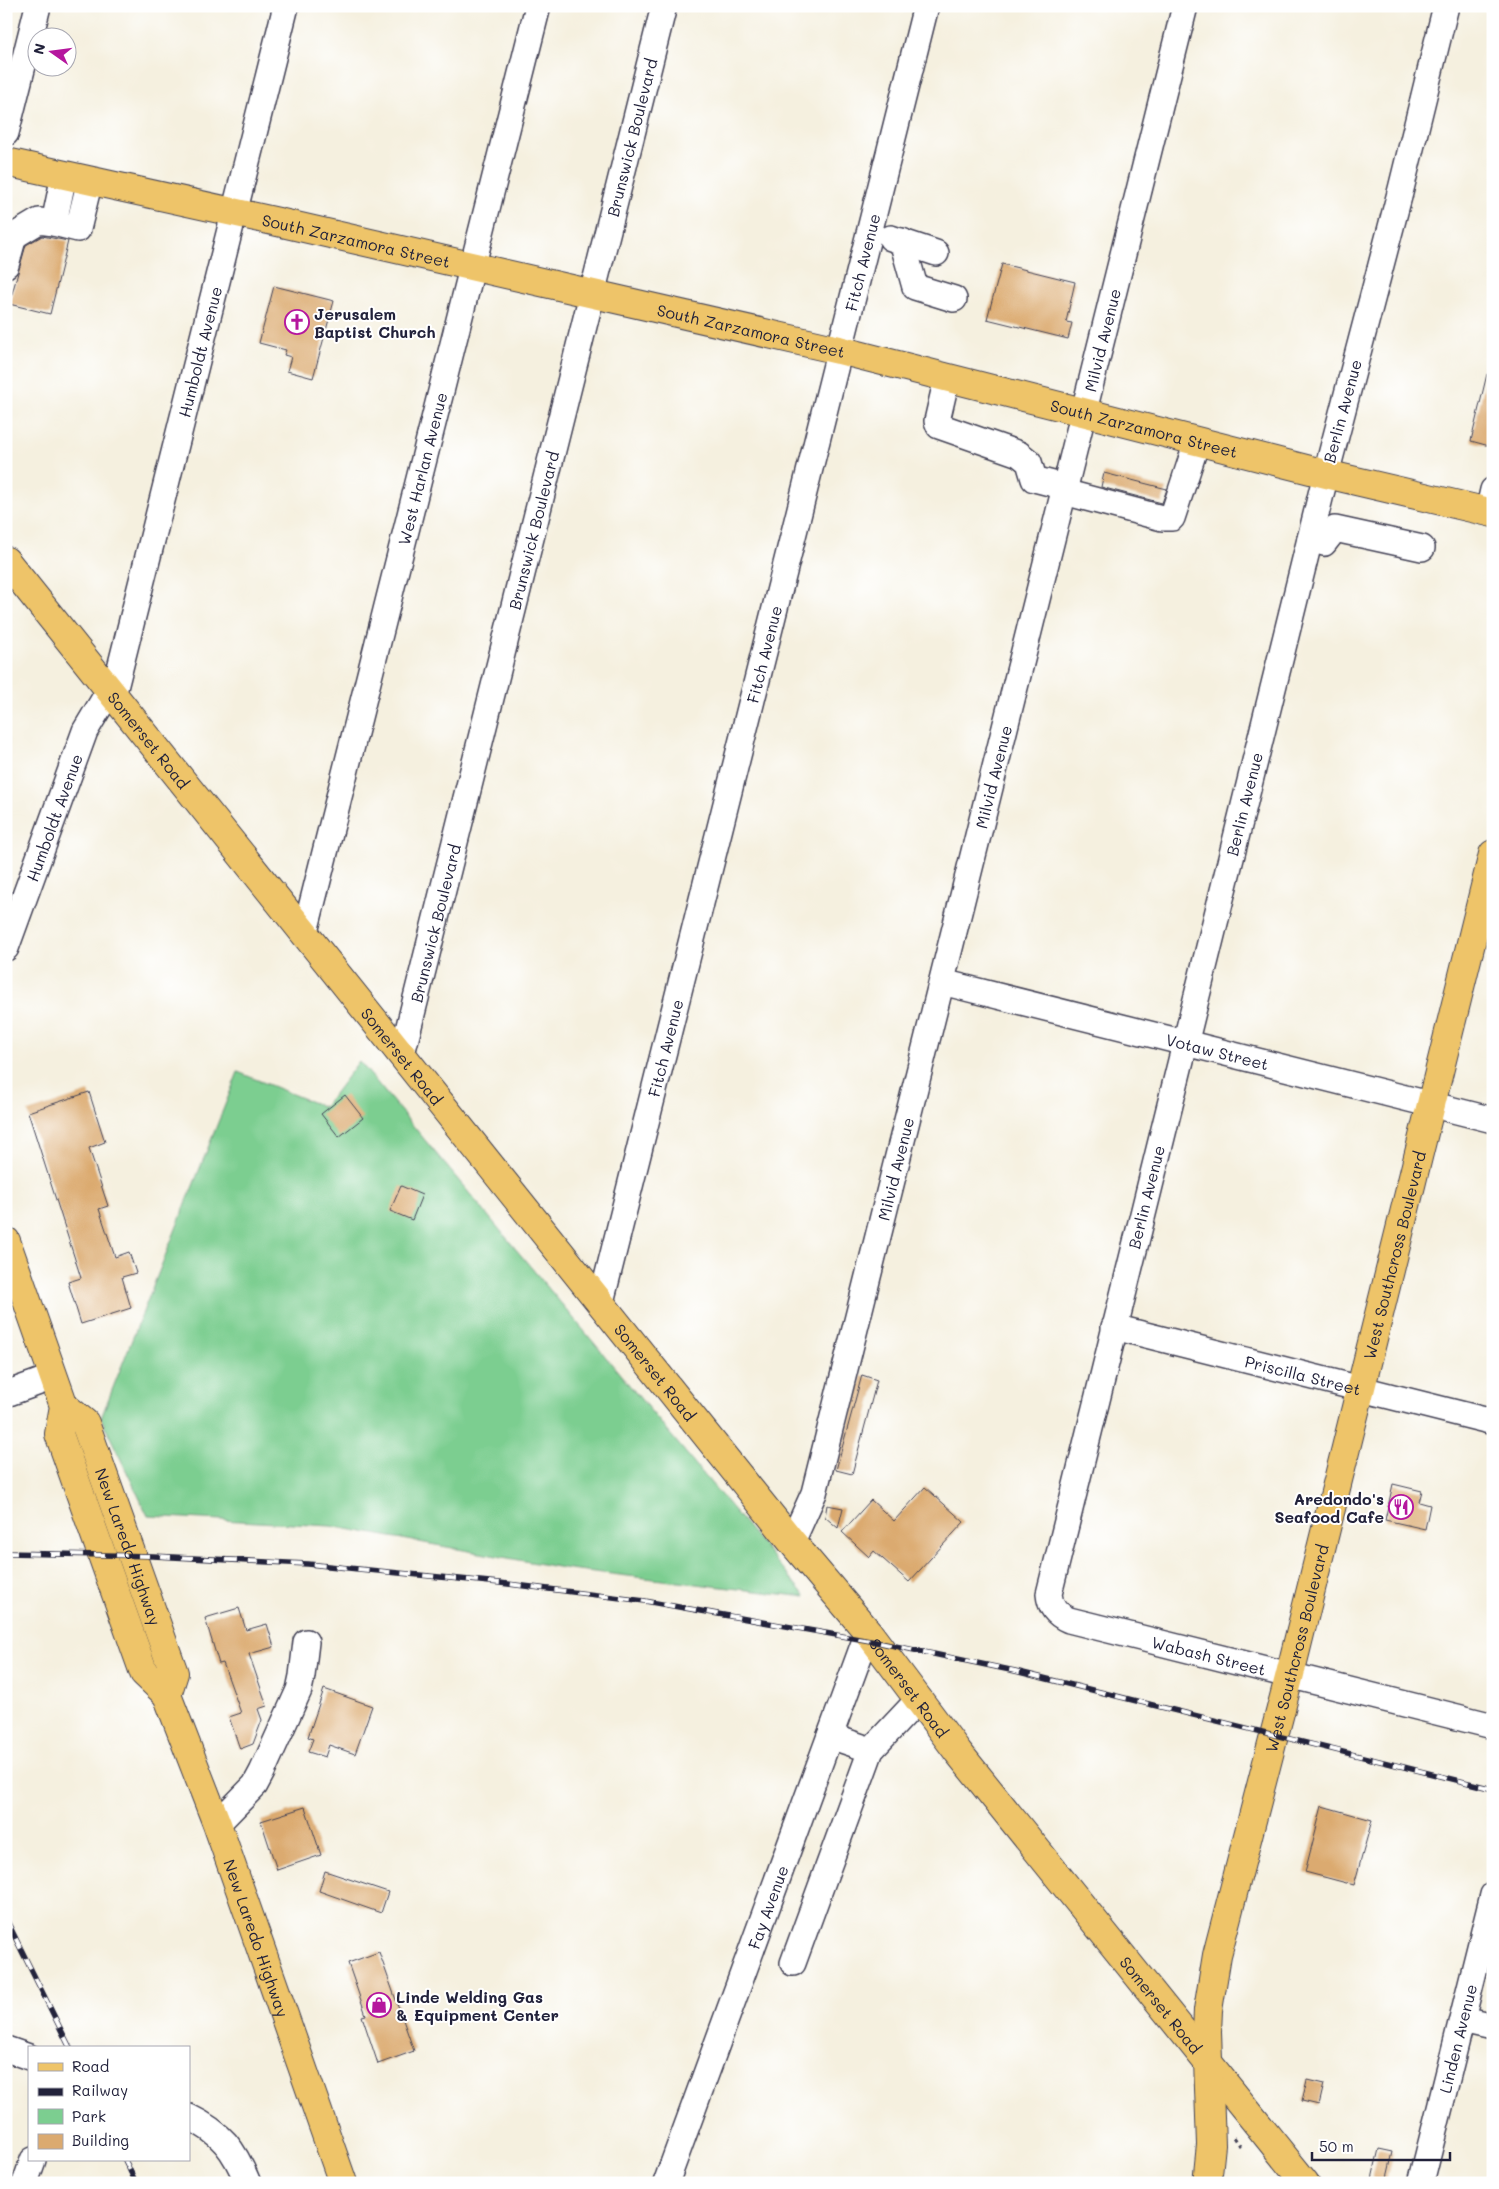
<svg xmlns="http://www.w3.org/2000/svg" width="1499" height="2189" font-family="Mali,sans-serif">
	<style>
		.green { fill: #7cce90; stroke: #4f7866 }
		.building { fill: #dbaa70 }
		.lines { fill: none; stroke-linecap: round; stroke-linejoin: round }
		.minor-casing { stroke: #424154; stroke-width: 28 }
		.major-casing { stroke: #424154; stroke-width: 30 }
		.path { stroke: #424154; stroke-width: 3; stroke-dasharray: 4 4; stroke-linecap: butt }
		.minor { stroke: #fff; stroke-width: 25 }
		.major { stroke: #eec469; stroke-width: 28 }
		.rail-casing { stroke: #22223b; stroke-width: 5.5 }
		.rail { stroke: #fff; stroke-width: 4; stroke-dasharray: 11; stroke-linecap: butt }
		.labels { text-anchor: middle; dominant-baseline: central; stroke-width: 4; stroke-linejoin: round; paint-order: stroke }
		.street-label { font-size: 16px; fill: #22223b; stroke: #fff }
		.poi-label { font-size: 16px; font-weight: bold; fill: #22223b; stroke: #fff; text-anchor: start }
	</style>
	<rect width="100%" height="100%" fill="#fff"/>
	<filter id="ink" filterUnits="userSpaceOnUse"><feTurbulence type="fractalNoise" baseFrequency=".02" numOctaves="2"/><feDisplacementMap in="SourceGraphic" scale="10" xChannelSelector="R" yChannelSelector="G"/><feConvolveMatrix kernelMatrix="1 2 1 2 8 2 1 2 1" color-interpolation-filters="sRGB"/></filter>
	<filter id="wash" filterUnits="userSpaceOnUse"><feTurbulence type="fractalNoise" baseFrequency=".0096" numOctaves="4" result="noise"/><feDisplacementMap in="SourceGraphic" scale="20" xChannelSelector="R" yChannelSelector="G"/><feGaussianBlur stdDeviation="1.12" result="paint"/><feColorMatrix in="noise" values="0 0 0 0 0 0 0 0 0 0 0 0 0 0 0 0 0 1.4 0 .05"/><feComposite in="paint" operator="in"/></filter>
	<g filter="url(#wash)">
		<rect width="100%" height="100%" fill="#f5f0df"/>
		<polygon class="green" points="359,1061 806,1597 569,1569 330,1526 148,1516 101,1418 238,1072 324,1107"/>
		<g id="blocks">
			<g class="building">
				<polygon points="42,236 68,241 50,314 9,304 26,245"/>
				<polygon points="1002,264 1075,282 1066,322 1072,323 1068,339 987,319"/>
				<polygon points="274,286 334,301 313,378 287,371 291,357 284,355 286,350 259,343"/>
				<polygon points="1487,374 1493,375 1493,447 1471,441"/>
				<polygon points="1104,473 1167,489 1162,503 1101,487"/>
				<polygon points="89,1092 105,1142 89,1148 108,1206 99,1209 115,1257 129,1252 136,1273 122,1277 131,1308 81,1324 68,1282 81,1278 28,1112"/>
				<polygon points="345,1095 363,1118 339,1137 321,1114"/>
				<polygon points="401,1186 422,1195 412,1220 390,1211"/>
				<polygon points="862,1375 877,1380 852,1474 836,1470"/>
				<polygon points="1393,1484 1422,1491 1419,1502 1430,1505 1425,1529 1385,1520"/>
				<polygon points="925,1487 964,1522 909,1582 874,1551 869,1557 842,1532 871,1500 894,1521"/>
				<polygon points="827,1505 843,1508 838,1528 825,1517"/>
				<polygon points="239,1608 246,1630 267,1624 274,1647 249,1654 267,1706 258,1709 262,1720 253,1744 240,1749 229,1717 241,1713 223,1663 219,1664 205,1618"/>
				<polygon points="324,1689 372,1706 355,1754 329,1745 325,1757 308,1752 313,1739 308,1737"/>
				<polygon points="1322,1806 1372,1820 1354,1885 1305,1872"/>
				<polygon points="305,1807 321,1855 277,1870 261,1821"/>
				<polygon points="325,1871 388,1892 381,1913 319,1891"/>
				<polygon points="379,1952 414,2051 378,2064 362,2016 366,2015 348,1963"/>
				<polygon points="1307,2080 1324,2084 1319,2105 1302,2101"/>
				<polygon points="1379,2149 1393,2152 1386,2182 1372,2179"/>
			</g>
		</g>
	</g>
	<g filter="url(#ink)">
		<use href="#blocks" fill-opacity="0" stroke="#424154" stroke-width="1"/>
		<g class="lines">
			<defs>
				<g id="minor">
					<path id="s1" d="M1446,6L1401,189L1326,474L1049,1594C1050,1607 1057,1615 1069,1620L1493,1726"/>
					<polyline points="6,133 38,6"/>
					<polyline points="54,223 78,229 90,180"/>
					<polyline points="891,238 936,253"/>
					<polyline points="902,241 915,287 954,299"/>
					<polyline points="6,265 14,236 39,221 54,223 64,175"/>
					<polyline points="947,378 937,421 939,426 1019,454 1029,462 1034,479 1065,487"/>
					<polyline points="1064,492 1162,518 1172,518 1197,442"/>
					<polyline points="1488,512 1493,490"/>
					<polyline points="1310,539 1324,543 1335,529 1422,548"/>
					<path id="s2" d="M113,696L286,6"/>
					<path id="s3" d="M305,932L538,6"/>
					<path id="s4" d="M6,948L85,731L109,691"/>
					<path id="s5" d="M942,982L1493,1120"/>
					<path id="s6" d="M402,1054L664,6"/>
					<path id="s7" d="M601,1302L926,6"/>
					<path id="s8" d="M1114,1327L1493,1422"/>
					<polyline points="6,1394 53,1377"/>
					<path id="s9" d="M792,1542L814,1493L1185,6"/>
					<polyline points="830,1736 871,1750"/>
					<polyline points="217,1824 255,1785 262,1772 299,1690 302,1676 306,1642"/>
					<polyline points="793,1963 871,1750 919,1699"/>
					<polyline points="1462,2020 1493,2027"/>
					<polyline points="6,2049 29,2057"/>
					<path d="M189,2117C222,2133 234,2149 248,2183"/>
					<polyline points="25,2183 33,2160"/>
					<path id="s10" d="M666,2183L868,1632"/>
					<path id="s11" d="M1421,2183L1493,1895"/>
				</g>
				<g id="major">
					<path id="s12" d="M6,162L278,222L839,350L1326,474L1493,513"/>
					<path id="s13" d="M6,561L792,1542L868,1632L958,1752L1305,2183"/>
					<path id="s14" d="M6,1241L64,1406L59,1434L144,1673L167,1695L217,1824L343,2183"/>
					<path id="s15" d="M64,1406L85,1423L132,1555L174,1673L167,1695"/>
					<path id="s16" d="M1207,2183L1211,2145L1207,2032L1208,2010L1217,1955L1290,1674L1493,854"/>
				</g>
			</defs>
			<use href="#minor" class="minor-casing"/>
			<use href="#major" class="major-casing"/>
			<polyline class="path" points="1234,2137 1242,2149"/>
			<use href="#minor" class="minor"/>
			<use href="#major" class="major"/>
			<defs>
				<g id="rail">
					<polyline points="6,1553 153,1556 308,1564 500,1583 645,1601 876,1642 1015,1671 1493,1789"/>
					<polyline points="6,1919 70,2048"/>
					<polyline points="125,2160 136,2183"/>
				</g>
			</defs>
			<use href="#rail" class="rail-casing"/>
			<use href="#rail" class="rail"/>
		</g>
	</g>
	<defs>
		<symbol id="church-ring" viewBox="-11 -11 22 22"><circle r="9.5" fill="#fff" stroke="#b5179e" stroke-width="1.5"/><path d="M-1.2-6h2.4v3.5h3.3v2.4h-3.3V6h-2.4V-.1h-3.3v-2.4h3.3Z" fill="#b5179e"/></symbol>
		<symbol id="restaurant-ring" viewBox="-11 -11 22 22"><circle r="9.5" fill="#fff" stroke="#b5179e" stroke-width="1.5"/><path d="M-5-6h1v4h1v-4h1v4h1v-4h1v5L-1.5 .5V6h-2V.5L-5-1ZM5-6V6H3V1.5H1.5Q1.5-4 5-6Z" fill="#b5179e"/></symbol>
		<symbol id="shop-ring" viewBox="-11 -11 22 22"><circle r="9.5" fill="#fff" stroke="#b5179e" stroke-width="1.5"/><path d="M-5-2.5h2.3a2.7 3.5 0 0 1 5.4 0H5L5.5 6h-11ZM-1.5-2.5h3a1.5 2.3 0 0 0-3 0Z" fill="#b5179e"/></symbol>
	</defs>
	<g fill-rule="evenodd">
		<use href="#church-ring" x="283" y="308" width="28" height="28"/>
		<use href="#restaurant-ring" x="1387" y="1493" width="28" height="28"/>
		<use href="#shop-ring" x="365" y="1991" width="28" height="28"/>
	</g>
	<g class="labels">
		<g class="street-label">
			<text stroke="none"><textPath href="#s6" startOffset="945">Brunswick Boulevard</textPath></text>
			<text stroke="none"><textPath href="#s12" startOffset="359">South Zarzamora Street</textPath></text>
			<text stroke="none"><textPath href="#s7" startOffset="1072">Fitch Avenue</textPath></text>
			<text stroke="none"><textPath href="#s12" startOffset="764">South Zarzamora Street</textPath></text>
			<text stroke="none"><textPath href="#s9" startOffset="1242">Milvid Avenue</textPath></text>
			<text stroke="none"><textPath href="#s2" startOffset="355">Humboldt Avenue</textPath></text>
			<text transform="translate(1342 411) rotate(-75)">Berlin Avenue</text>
			<text stroke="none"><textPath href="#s12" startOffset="1169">South Zarzamora Street</textPath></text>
			<text stroke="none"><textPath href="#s3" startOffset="478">West Harlan Avenue</textPath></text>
			<text stroke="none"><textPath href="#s6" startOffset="540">Brunswick Boulevard</textPath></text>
			<text stroke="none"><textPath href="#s7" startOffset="668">Fitch Avenue</textPath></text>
			<text stroke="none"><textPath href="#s13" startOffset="229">Somerset Road</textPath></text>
			<text stroke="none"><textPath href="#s9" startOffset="792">Milvid Avenue</textPath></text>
			<text transform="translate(1244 804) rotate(-76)">Berlin Avenue</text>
			<text stroke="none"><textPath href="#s4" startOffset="139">Humboldt Avenue</textPath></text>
			<text stroke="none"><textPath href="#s6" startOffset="135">Brunswick Boulevard</textPath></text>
			<text stroke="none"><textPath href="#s7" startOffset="262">Fitch Avenue</textPath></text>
			<text stroke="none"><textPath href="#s5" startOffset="284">Votaw Street</textPath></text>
			<text stroke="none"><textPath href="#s13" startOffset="634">Somerset Road</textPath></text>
			<text stroke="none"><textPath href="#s9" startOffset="388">Milvid Avenue</textPath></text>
			<text transform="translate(1146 1197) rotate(-76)">Berlin Avenue</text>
			<text stroke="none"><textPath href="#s16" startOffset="951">West Southcross Boulevard</textPath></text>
			<text stroke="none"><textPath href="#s13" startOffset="1039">Somerset Road</textPath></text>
			<text stroke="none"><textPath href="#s8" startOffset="195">Priscilla Street</textPath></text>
			<text stroke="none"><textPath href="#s15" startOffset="158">New Laredo Highway</textPath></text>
			<text stroke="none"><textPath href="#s16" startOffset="546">West Southcross Boulevard</textPath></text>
			<text stroke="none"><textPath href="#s1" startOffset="1816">Wabash Street</textPath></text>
			<text stroke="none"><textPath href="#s13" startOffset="1444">Somerset Road</textPath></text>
			<text stroke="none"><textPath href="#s10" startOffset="294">Fay Avenue</textPath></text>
			<text stroke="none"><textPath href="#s14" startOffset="748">New Laredo Highway</textPath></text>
			<text stroke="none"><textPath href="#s13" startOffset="1849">Somerset Road</textPath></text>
			<text stroke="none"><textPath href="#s11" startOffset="149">Linden Avenue</textPath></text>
		</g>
		<g class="poi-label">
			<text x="314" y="313">Jerusalem<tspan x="314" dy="18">Baptist Church</tspan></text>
			<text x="1384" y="1498" text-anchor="end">Aredondo's<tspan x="1384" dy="18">Seafood Cafe</tspan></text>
			<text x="396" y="1996">Linde Welding Gas<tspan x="396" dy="18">&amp; Equipment Center</tspan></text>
		</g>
	</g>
	<rect width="1499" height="2189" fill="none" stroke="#fff" stroke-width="25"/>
	<rect x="28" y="2046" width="162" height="115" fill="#ffffff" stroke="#a7a7b1"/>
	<rect x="38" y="2063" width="25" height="8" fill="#eec469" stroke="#a7a7b1"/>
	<text x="72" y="2072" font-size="15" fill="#22223b">Road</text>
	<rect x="38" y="2088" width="25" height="8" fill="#22223b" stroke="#a7a7b1"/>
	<text x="72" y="2096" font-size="15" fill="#22223b">Railway</text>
	<rect x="38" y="2109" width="25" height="15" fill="#7cce90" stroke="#a7a7b1"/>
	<text x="72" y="2122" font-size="15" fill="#22223b">Park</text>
	<rect x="38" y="2134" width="25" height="15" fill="#dbaa70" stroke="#a7a7b1"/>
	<text x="72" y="2146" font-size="15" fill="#22223b">Building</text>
	<g transform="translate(52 52) rotate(284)"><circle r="24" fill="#ffffff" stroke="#a7a7b1"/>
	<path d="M0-4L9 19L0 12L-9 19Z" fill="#b5179e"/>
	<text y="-8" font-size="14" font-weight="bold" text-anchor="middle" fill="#22223b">N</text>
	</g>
	<path d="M1312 2152v8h138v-8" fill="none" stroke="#22223b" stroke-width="2.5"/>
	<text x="1319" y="2152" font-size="15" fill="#22223b" stroke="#ffffff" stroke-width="4" paint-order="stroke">50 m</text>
</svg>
